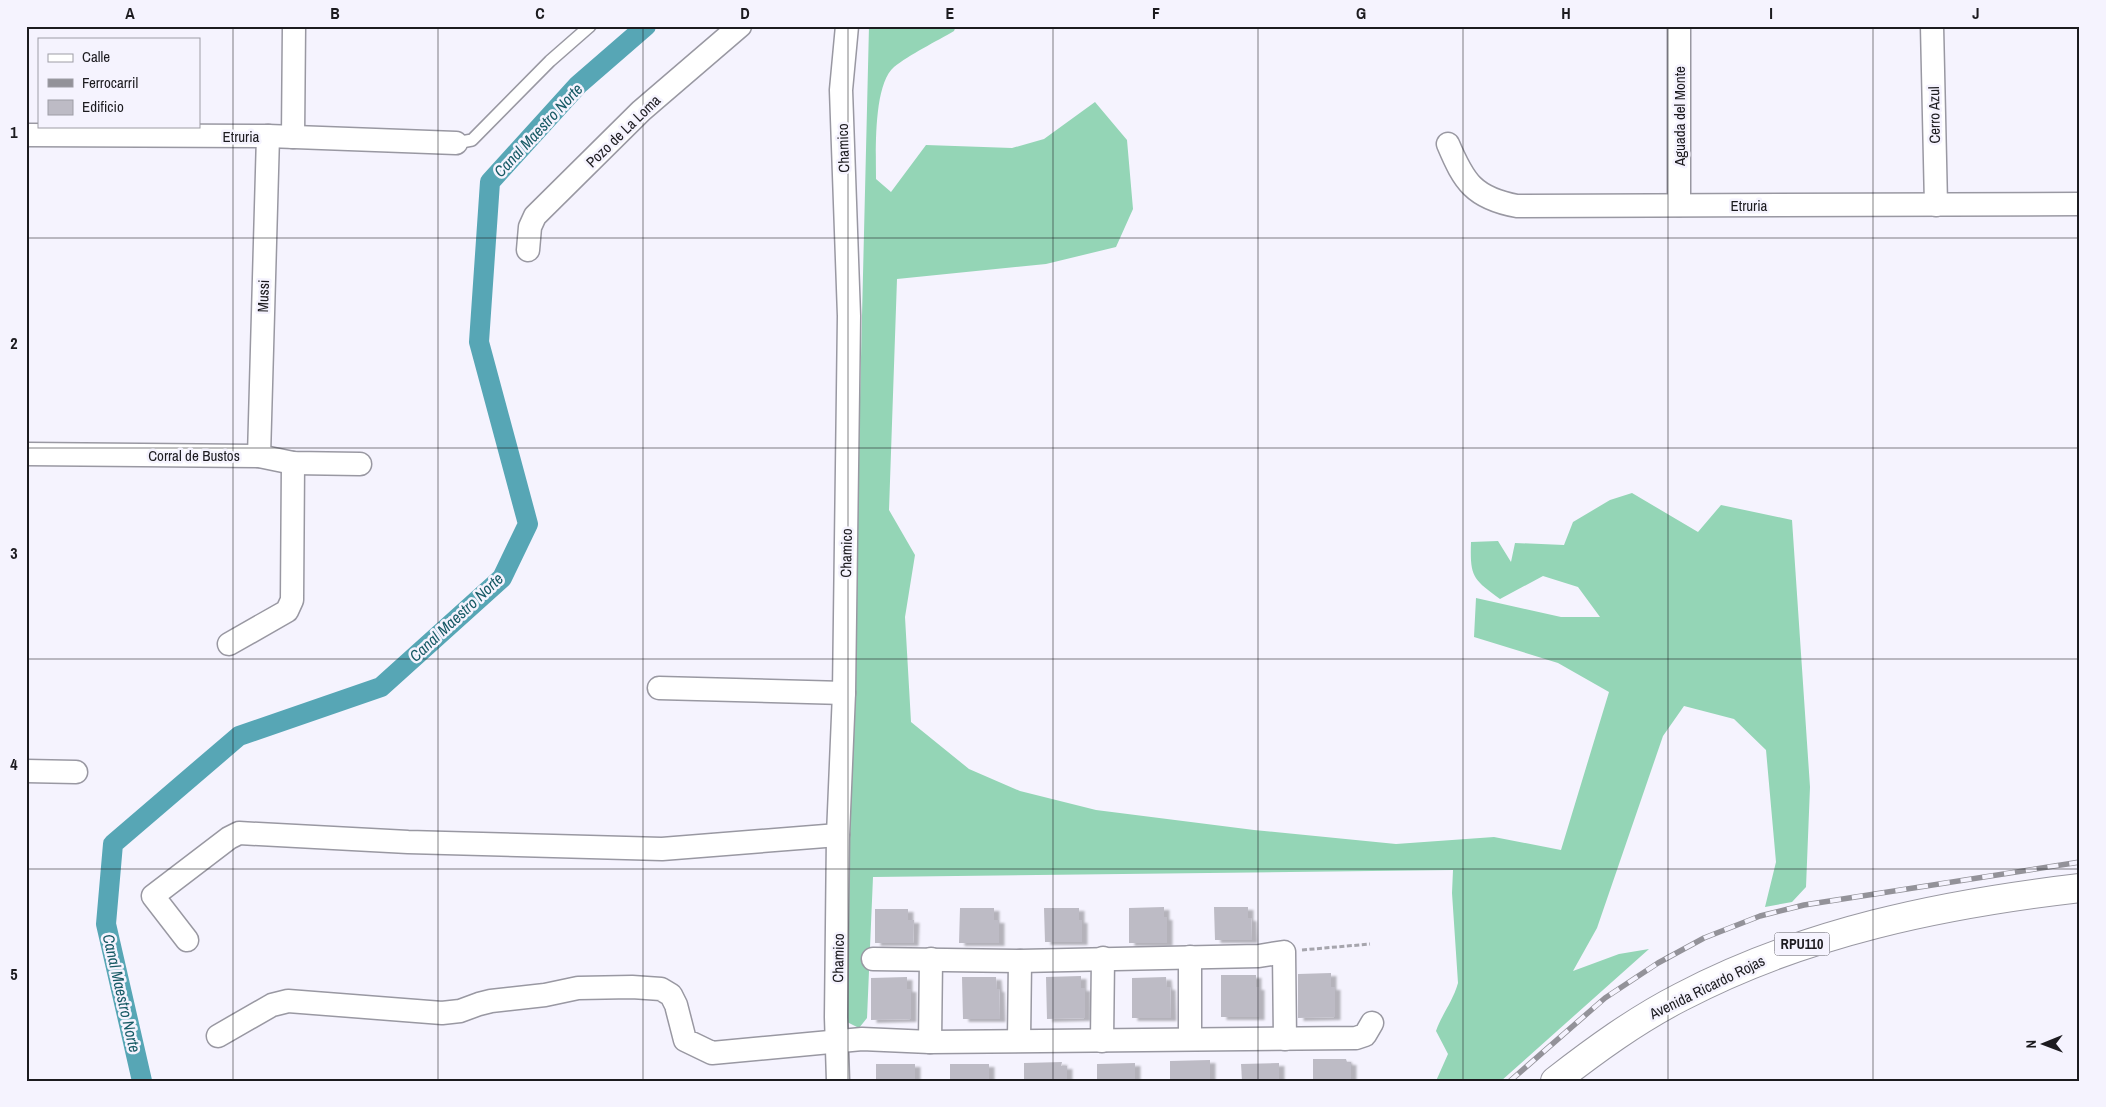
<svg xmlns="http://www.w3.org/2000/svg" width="2106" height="1107" font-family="'Archivo Narrow',sans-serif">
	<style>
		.forest { fill: #94d5b6 }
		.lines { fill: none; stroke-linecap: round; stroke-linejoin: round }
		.canal { stroke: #57a6b5; stroke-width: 20 }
		.building { fill: #bdbbc5; filter: url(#shadow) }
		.lane-casing { stroke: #9998a2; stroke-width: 14 }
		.street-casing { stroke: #9998a2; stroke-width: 25 }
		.primary-casing { stroke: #9998a2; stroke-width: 30 }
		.path { stroke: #a6a5ad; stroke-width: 3; stroke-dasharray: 5 2.5; stroke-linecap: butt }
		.lane { stroke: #fff; stroke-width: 11 }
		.street { stroke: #fff; stroke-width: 22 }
		.primary { stroke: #fff; stroke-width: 28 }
		.rail-casing { stroke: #939299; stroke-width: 5.5 }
		.rail { stroke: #f5f3fe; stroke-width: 4; stroke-dasharray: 11; stroke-linecap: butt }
		.grid { fill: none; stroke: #1c1b1f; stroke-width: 1; stroke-opacity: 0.55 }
		.labels { text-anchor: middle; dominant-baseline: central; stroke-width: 5; stroke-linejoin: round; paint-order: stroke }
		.shield { fill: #f5f3fe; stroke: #5d5c62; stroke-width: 1 }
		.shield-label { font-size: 14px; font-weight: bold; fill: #1c1b1f }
		.street-label { font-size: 15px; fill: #1c1b1f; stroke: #f5f3fe }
		.water-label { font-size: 16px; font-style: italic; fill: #175a65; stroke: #f5f3fe }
		.neatline { fill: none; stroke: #1c1b1f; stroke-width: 2 }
		.grid-label { font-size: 16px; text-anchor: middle; font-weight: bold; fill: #1c1b1f }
	</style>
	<defs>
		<filter id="shadow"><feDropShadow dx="5.5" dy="3" stdDeviation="1" flood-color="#0004"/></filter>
	</defs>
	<rect width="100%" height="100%" fill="#f5f3fe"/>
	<path class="forest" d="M869,26H956L954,31C937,41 909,55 894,67C873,85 876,153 876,179L891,192L926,145L1012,148L1044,139L1095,102L1127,140L1133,209L1116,247L1046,264L897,279L889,510L915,555L905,617L911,722L969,769L1020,791L1096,810L1254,830L1396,844L1494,837L1561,850L1609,692L1558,663L1474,637L1476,598L1561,617H1600L1578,587L1543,576L1500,599C1472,579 1470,576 1471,542L1498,541L1511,562L1515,543L1564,545L1573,522L1610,500L1632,493L1698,532L1721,505L1792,520L1810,787L1806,887L1792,902L1765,907L1776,862L1766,750L1734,719L1684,706L1663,736L1597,928L1573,971L1619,954L1649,949L1501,1081H1436L1448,1054L1436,1031C1442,1014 1453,1001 1458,983L1452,893L1453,870L873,877L867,1018L859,1028L845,1021Z"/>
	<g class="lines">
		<polyline class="canal" points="142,1081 106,924 113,844 239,736 381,687 502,578 528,524 479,342 490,182 578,85 646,26"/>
	</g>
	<g class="building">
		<polygon points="1164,907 1164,917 1167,917 1167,943 1129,943 1129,908"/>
		<polygon points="1214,907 1248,907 1248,918 1251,918 1252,940 1215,940"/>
		<polygon points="960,908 994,908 994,920 999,920 999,943 959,943"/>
		<polygon points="1044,908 1079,908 1079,920 1082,920 1082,942 1045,942"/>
		<polygon points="875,909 908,909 908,920 914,920 913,943 875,943"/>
		<polygon points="1331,973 1331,987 1335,987 1335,1017 1298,1018 1298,974"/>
		<polygon points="1221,975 1256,975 1256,987 1259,987 1259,1017 1221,1017"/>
		<polygon points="1081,976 1081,988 1085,988 1085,1018 1047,1019 1046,977"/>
		<polygon points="907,977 907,989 911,989 911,1019 871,1020 871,978"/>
		<polygon points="962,977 996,977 997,989 999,989 1000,1019 963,1019"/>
		<polygon points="1166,977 1167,987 1170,987 1171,1018 1132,1018 1132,978"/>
		<polygon points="1313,1059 1346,1059 1347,1062 1351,1062 1351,1081 1313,1081"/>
		<polygon points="1210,1060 1210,1081 1170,1081 1170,1061"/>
		<polygon points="1062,1062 1061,1066 1067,1066 1067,1081 1024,1081 1024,1063"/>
		<polygon points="1135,1063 1135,1081 1097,1081 1097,1064"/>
		<polygon points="1279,1063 1279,1081 1242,1081 1241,1064"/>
		<rect x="876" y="1064" width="39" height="17"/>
		<rect x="950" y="1064" width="39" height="17"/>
	</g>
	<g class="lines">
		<defs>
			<polyline id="lane" points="456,143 472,140 550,61 590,26"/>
			<g id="street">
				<polyline points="1932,26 1936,205"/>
				<polyline points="26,135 268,136 456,143"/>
				<polyline points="293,137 294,26"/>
				<path d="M1448,144C1464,182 1474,198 1517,206L2080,204"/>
				<polyline points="1679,205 1679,26"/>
				<polyline points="528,250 530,227 535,216 641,111 740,26"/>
				<polyline points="26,454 259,456 293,463 360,464"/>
				<polyline points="259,456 268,136"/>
				<polyline points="229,644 287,611 292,600 293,463"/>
				<polyline points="659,688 844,693"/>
				<polyline points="26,771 76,772"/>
				<polyline points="187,940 153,896 229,838 239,833 408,842 662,849 838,835"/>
				<polyline points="1190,957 1190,1039"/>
				<polyline points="873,959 1020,961 1259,956 1284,952 1285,1039"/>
				<polyline points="218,1036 272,1005 288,1001 442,1013 460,1011 479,1004 491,1001 545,995 578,988 632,987 661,989 671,995 676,1005 685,1040 712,1053 862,1039 930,1042 1356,1038 1365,1035 1372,1023"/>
				<polyline points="1019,1040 1020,961"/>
				<polyline points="1102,1041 1103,958"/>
				<polyline points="930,1042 931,959"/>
				<polyline points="838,1081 836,1017 838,835 844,693 849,316 841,90 847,26"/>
			</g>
			<path id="primary" d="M1555,1081C1595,1050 1636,1020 1681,997C1805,932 1942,904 2080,888"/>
		</defs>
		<use href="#lane" class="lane-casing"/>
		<use href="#street" class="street-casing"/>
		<use href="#primary" class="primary-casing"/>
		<polyline class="path" points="1302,950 1370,944"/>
		<use href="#lane" class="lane"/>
		<use href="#street" class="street"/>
		<use href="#primary" class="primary"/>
		<defs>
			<polyline id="rail" points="1510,1081 1605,998 1658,963 1704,938 1760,916 1804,905 2080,862"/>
		</defs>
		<use href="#rail" class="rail-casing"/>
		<use href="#rail" class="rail"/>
	</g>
	<path class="grid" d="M233,26V1081M438,26V1081M643,26V1081M848,26V1081M1053,26V1081M1258,26V1081M1463,26V1081M1668,26V1081M1873,26V1081M26,238H2080M26,448H2080M26,659H2080M26,869H2080"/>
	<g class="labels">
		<rect class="shield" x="1774.5" y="932.5" width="55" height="23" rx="4"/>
		<g class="shield-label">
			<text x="1802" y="944">RPU110</text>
		</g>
		<g class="street-label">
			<text transform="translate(1934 115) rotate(-91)">Cerro Azul</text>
			<text transform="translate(1679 116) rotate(-90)">Aguada del Monte</text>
			<text transform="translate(623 131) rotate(-44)">Pozo de La Loma</text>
			<text x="241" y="136">Etruria</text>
			<text transform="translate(843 148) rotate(-92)">Chamico</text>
			<text x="1749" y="205">Etruria</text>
			<text transform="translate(263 296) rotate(-88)">Mussi</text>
			<text x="194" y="455">Corral de Bustos</text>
			<text transform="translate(846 553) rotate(-89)">Chamico</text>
			<text transform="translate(838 958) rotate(-89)">Chamico</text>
			<text transform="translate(1707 987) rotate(-26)">Avenida Ricardo Rojas</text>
		</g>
		<g class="water-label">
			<text transform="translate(538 130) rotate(-47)">Canal Maestro Norte</text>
			<text transform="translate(456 617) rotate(-43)">Canal Maestro Norte</text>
			<text transform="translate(122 993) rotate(77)">Canal Maestro Norte</text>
		</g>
	</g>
	<rect width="2106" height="1107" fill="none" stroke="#f5f3fe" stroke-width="55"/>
	<rect x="38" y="38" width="162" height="90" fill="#f5f3fe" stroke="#9e9da5"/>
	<rect x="48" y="54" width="25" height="8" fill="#ffffff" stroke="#9e9da5"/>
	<text x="82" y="62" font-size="15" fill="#1c1b1f">Calle</text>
	<rect x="48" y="79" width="25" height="8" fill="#939299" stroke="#9e9da5"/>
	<text x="82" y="88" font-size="15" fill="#1c1b1f">Ferrocarril</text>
	<rect x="48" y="100" width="25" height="15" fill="#bdbbc5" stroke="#9e9da5"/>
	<text x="82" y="112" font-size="15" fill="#1c1b1f">Edificio</text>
	<g transform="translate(2044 1044) rotate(269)" stroke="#f5f3fe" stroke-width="4" paint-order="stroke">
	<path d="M0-4L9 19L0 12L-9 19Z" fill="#1c1b1f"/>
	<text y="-8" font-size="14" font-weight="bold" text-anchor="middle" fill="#1c1b1f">N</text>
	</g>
	<rect x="28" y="28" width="2050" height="1052" class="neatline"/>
	<g class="grid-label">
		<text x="130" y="19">A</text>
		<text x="335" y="19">B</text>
		<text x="540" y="19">C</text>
		<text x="745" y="19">D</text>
		<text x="950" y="19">E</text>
		<text x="1156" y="19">F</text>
		<text x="1361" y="19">G</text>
		<text x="1566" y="19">H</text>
		<text x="1771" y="19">I</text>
		<text x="1976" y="19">J</text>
		<text x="14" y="138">1</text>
		<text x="14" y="349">2</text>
		<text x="14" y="559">3</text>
		<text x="14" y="770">4</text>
		<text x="14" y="980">5</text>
	</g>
</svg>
